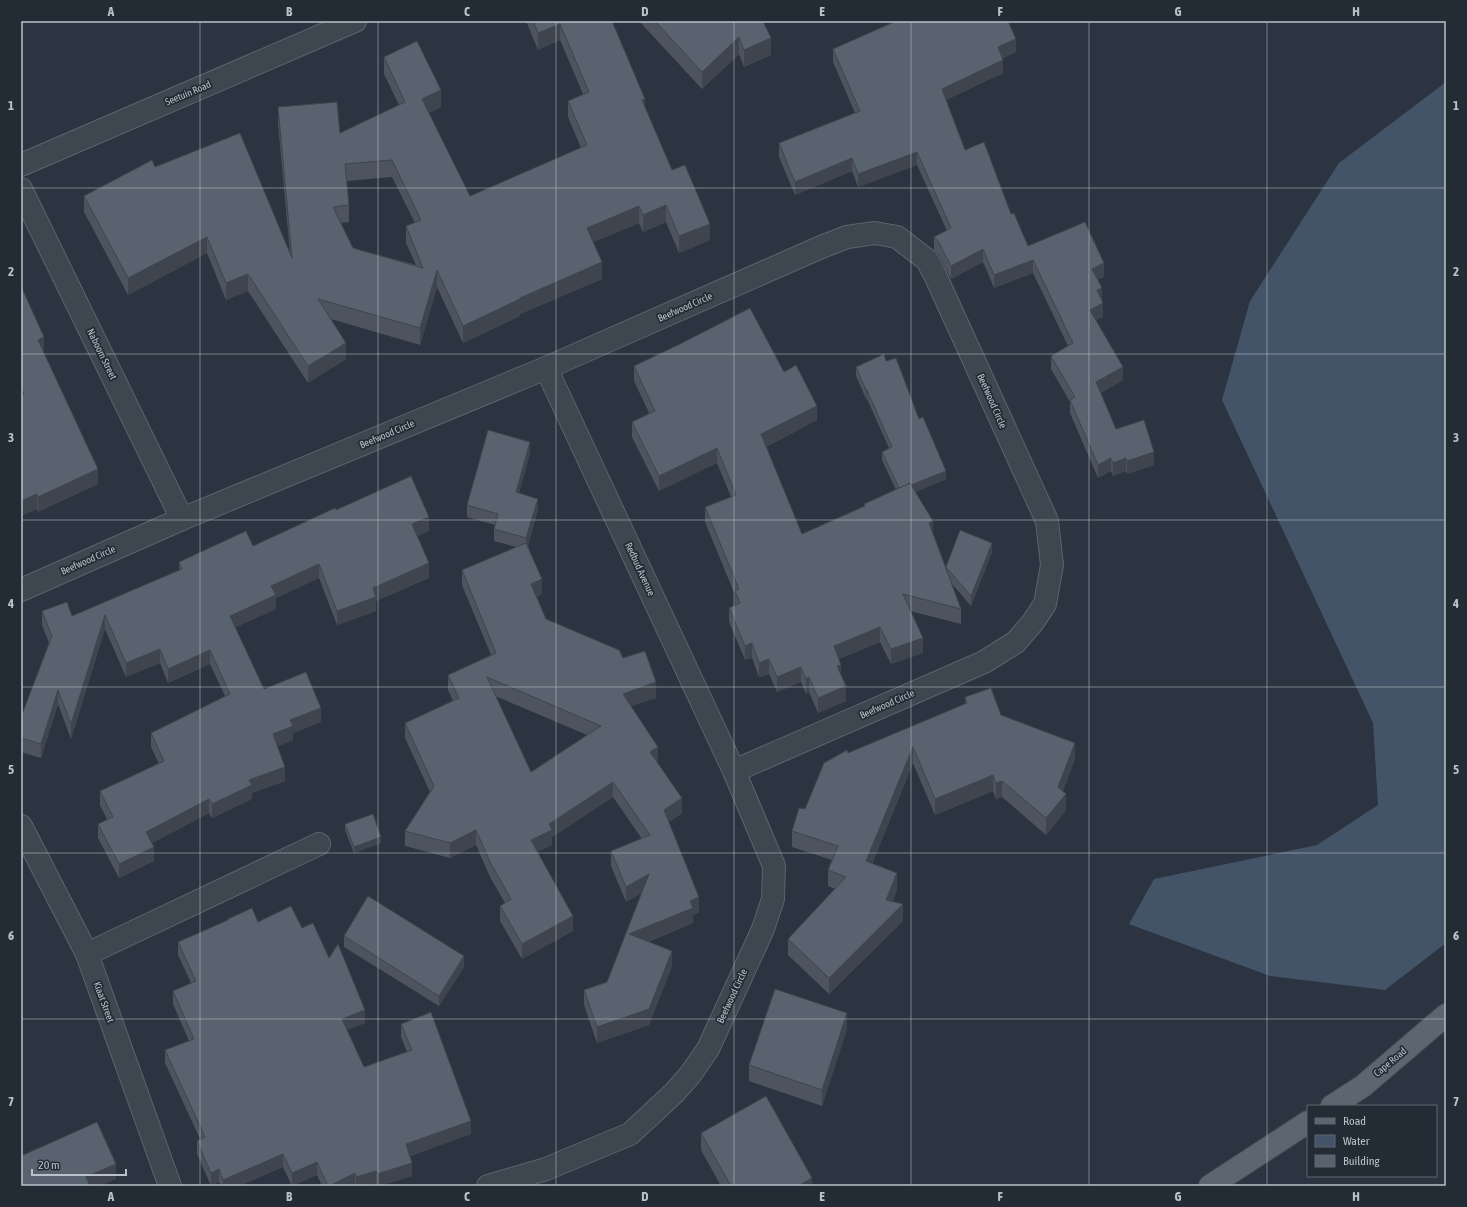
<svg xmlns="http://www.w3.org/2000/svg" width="1467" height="1207" font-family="'Asap Condensed',sans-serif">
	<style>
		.water { fill: #445468 }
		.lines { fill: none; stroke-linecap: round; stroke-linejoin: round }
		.minor-casing { stroke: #5c646d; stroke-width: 24 }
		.major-casing { stroke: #484f59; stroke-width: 24 }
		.minor { stroke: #3e4650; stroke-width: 22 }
		.major { stroke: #5d6570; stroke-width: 22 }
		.wall { fill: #4d545f; fill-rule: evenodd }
		.shaded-wall { fill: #3e454e }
		.building { fill: #59626f; stroke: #3e454e; fill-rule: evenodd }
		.grid { fill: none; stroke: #bbc1ca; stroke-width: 1; stroke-opacity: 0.55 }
		.labels { text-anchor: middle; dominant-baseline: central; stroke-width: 3.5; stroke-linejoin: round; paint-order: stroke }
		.street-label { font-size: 10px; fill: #bbc1ca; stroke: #232b35 }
		.neatline { fill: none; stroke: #bbc1ca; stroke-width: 1.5 }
		.grid-label { font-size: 13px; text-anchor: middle; font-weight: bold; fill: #bbc1ca }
	</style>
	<rect width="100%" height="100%" fill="#2b3440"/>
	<polygon class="water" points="1446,82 1446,943 1385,990 1270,976 1129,924 1154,879 1317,845 1378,805 1373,723 1222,400 1250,301 1339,163"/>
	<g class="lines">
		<defs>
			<g id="minor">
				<polyline points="21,165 355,21"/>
				<polyline points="21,189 182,519"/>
				<polyline points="21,590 182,519 546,368 819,248 847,237 875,233 897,237 927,260 935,275 1047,521 1052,565 1045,604 1033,622 1016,642 984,662 734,771"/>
				<polyline points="21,826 87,954 170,1186"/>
				<polyline points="87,954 319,844"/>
				<polyline points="488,1186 546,1169 630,1134 674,1093 690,1075 708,1049 763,929 773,899 774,866 734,771 546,368"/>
			</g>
			<g id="major">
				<polyline points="1332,1106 1363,1086 1446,1015"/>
				<polyline points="1210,1186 1308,1122"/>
			</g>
		</defs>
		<use href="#minor" class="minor-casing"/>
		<use href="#major" class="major-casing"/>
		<use href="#minor" class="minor"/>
		<use href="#major" class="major"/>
	</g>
	<g class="wall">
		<path d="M526,21H612L645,107L672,170L710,240L679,253L666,222L643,232L639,223L593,242L602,279L520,314V316L463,343L437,287L420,345L331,319L346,359L308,383L248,291L226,300L207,253L128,295L84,212V196L155,167L290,253L278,124V107L340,133L399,105L384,74V57L441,107L429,113L470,196L581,148L568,117V101L583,94L560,40L538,50ZM392,177L415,223L406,226V243L416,265L353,248L341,223L349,222V205L347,181Z"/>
		<polygon points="639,21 763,21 771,55 744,67 739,54 702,89"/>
		<polygon points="833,49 1016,52 1003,58 1003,73 946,100 965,150 1011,214 1028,246 1104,277 1098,279 1102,301 1103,317 1096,320 1123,380 1101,393 1116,429 1154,465 1127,474 1126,471 1113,476 1111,471 1098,478 1070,413 1070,402 1051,369 1051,356 1068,346 1033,273 994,288 983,262 951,279 938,254 934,250 934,237 947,231 917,165 858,187 852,171 795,195 779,157 779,143 855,113 833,62"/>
		<polygon points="21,286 43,352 98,484 38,512 37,509 21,516"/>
		<polygon points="886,361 919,419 946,479 915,492 933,533 946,568 992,552 971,606 952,584 961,609 961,624 910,611 923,653 891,664 880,642 839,659 841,674 846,701 818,713 809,692 806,694 801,682 777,692 769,674 759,677 752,658 745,660 729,622 729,608 735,605 735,595 705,522 705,507 731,497 717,463 659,491 632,437 632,422 649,413 634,381 634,366 784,372 817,420 766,447 802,534 864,506 864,504 896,490 882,460 882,452 889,448 867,399 866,399 856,376 856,367"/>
		<path d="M530,453L519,493L538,510L528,545L542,594L536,597L546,619L623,658L656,698L631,706L658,762H657L682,813L669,822L699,912L693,915V923L648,942L672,966L649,1025L597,1043L584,1005V990L607,982L642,893L626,902L611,866V851L642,839L613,797L552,837V845L537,852L573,931L522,959L500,921V906L505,903L490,877L476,845L450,858L405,846V831L430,792L405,738V723L453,701L448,690V675L491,655L462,585V570L516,547L494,541V529L495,525L467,517V505ZM495,696L587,735L531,772Z"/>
		<polygon points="336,510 429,531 417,536 429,578 376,601 376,611 337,625 319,578 276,598 276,609 235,627 264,689 321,722 293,733 293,740 278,746 285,781 252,793 252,799 212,818 209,813 152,843 154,861 119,878 98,838 98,824 107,819 100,805 100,791 159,764 151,747 151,733 225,696 210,664 168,683 160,663 126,677 105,629 71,739 58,704 41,758 21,752 21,717 49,643 42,625 42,611 72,616 179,570 179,562 253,546"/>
		<polygon points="965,697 1001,715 1075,759 1063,791 1066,810 1046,835 1002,797 996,799 993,791 935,815 913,763 872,864 897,890 892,902 903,921 829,994 788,955 788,939 835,889 828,886 828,870 832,860 792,847 792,831 805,809 848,753 965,704"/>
		<polygon points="345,824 381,843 354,853 345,830"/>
		<polygon points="228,919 258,922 302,928 329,958 365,1023 347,1030 364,1067 407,1052 401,1037 401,1024 471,1134 410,1156 412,1176 379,1186 377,1186 376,1184 369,1186 322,1186 317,1175 292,1186 283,1167 239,1186 221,1186 219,1182 211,1186 197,1154 197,1141 200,1139 165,1063 165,1050 189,1041 173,1004 173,991 191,983 178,955 178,942 228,921"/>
		<polygon points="344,936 464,967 439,1006 344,947"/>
		<polygon points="847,1029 822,1106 749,1081 749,1065"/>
		<polygon points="701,1133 812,1186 721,1186 701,1150"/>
	</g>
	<g class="shaded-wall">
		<polygon points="560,24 560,40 538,50 538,33"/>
		<polygon points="739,37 739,54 702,89 702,72"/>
		<polygon points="771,38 771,55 744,67 744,50"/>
		<polygon points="1016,39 1016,52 998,61 998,47"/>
		<polygon points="1003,60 1003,73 942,102 942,89"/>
		<polygon points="441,90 441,107 422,116 422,99"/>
		<polygon points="645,99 645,116 642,100"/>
		<polygon points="917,152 917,165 858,187 858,174"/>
		<polygon points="852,158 852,171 795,195 795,182"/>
		<polygon points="666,205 666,222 643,232 643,215"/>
		<polygon points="639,206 639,223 587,245 587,228"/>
		<polygon points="710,224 710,240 679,253 679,236"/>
		<polygon points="207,237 207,253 128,295 128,278"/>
		<polygon points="983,249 983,262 951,279 951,266"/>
		<polygon points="1033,260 1033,273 994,288 994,275"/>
		<polygon points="602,262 602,279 520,314 520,316 463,343 463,326 520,298"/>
		<polygon points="1104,263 1104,277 1092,282 1092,269"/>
		<polygon points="437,270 437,287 420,345 420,328"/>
		<polygon points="248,274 248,291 226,300 226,283"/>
		<polygon points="1102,288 1102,301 1097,304 1097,290"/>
		<polygon points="1103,303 1103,317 1090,323 1090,310"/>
		<polygon points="44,337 44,352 38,355 38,340"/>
		<polygon points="346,343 346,359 308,383 308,366"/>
		<polygon points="1123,367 1123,380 1096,396 1096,382"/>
		<rect x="866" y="390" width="1" height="9"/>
		<polygon points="817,406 817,420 761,449 761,434"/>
		<polygon points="530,442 530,453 516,504 516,492"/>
		<polygon points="717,448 717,463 659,491 659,476"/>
		<polygon points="1154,452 1154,465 1127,474 1127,461"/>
		<polygon points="1111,458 1111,471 1098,478 1098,465"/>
		<polygon points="1126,458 1126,471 1113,476 1113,463"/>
		<polygon points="98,469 98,484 38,512 38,497"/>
		<polygon points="946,471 946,479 900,499 900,490"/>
		<polygon points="37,494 37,509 21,516 21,501"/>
		<polygon points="538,499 538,510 526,550 526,538"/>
		<polygon points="429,517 429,531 412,538 412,524"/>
		<polygon points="933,521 933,536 929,523"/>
		<polygon points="992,543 992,552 971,606 971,596"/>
		<polygon points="429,563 429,578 376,601 376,611 337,625 337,611 373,588"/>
		<polygon points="319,564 319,578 276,598 276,609 230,630 230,616 271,586"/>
		<polygon points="542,579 542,594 531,599 531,584"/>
		<polygon points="105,615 105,629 71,739 71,724"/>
		<polygon points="880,627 880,642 834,661 834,646"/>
		<polygon points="923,638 923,653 891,664 891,649"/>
		<polygon points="752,643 752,658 745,660 745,646"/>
		<polygon points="160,649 160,663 126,677 126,663"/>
		<polygon points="210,650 210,664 168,683 168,669"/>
		<polygon points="769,659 769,674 759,677 759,663"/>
		<polygon points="841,665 841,680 837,666"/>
		<polygon points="801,667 801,682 777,692 777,677"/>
		<polygon points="809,677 809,692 806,694 806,679"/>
		<polygon points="656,682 656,698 623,709 623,694"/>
		<polygon points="846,686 846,701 818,713 818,698"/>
		<polygon points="58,690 58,704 41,758 41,744"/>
		<polygon points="321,708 321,722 293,733 293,740 273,748 273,734 290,720"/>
		<polygon points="1075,743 1075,759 1058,804 1058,787"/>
		<polygon points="658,747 658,762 650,767 650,752"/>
		<polygon points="913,747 913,763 866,878 866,861"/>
		<polygon points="285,767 285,781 252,793 252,799 212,818 212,804 249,780"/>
		<polygon points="993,775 993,791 935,815 935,799"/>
		<polygon points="1002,781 1002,797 996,799 996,783"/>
		<polygon points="613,782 613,797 552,837 552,845 531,855 531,840 549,824"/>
		<polygon points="1066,794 1066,810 1046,835 1046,818"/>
		<polygon points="682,798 682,813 664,825 664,810"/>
		<polygon points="209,799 209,813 146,846 146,832"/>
		<polygon points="476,830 476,845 450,858 450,843"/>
		<polygon points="381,837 381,843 354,853 354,847"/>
		<polygon points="154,847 154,861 119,878 119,864"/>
		<polygon points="897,873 897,890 886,916 886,900"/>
		<polygon points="649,874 649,889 626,902 626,887"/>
		<polygon points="699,897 699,912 693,915 693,923 629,949 629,934 690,901"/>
		<polygon points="903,904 903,921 829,994 829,978"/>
		<polygon points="573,916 573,931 522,959 522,944"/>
		<polygon points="672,951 672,966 649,1025 597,1043 597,1027"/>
		<polygon points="464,956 464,967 439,1006 439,996"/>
		<polygon points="365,1010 365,1023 342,1032 342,1019"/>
		<polygon points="847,1013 847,1029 822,1106 822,1090"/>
		<polygon points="471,1121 471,1134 406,1157 406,1144"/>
		<polygon points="283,1154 283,1167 239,1186 223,1186 223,1180"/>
		<polygon points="317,1162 317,1175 292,1186 292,1173"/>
		<polygon points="412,1163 412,1176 379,1186 377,1186 377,1174"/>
		<polygon points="116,1164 116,1179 100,1186 86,1186 86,1177"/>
		<polygon points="219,1169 219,1182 211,1186 211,1173"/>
		<polygon points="376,1171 376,1184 369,1186 356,1186 356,1177"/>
		<polygon points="355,1173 355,1186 329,1186"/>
		<polygon points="812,1178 812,1186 798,1186"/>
	</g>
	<g class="building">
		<path d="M533,21H612L645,99L642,100L672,170L685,165L710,224L679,236L666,205L643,215L639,206L587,228L602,262L520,298V299L463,326L437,270L420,328L318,299L346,343L308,366L248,274L226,283L207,237L128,278L84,196L152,160L155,167L240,133L292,258L278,107L337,102L340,133L405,102L384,57L417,41L441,90L422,99L470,196L587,145L568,101L589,92L560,24L538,33ZM392,160L421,220L406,226L423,268L353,248L333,207L349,205L345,164Z"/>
		<polygon points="655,21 763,21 771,38 744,50 739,37 702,72"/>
		<polygon points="896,21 1008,21 1016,39 998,47 1003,60 942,89 965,150 984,142 1011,214 1014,213 1028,246 1085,222 1104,263 1092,269 1102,288 1097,290 1103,303 1090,310 1123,367 1096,382 1116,429 1144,420 1154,452 1127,461 1126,458 1113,463 1111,458 1098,465 1070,400 1075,397 1051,356 1073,343 1033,260 994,275 983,249 951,266 938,241 934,237 951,228 917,152 858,174 852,158 795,182 779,143 860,111 833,49"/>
		<polygon points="21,286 44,337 38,340 98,469 38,497 37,494 21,501 21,395 24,394 21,387"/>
		<polygon points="750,308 784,372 796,365 817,406 761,434 802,534 865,506 864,504 910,483 933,521 929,523 961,609 903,594 923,638 891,649 880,627 834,646 841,665 837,666 846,686 818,698 809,677 806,679 801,667 777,677 769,659 759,663 752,643 745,646 729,608 740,603 735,591 739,589 705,507 736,495 717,448 659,476 632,422 655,411 634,366 682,343"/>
		<polygon points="884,354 886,361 896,358 919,419 923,417 946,471 911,485 910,483 899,488 882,452 892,447 867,390 866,390 856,367"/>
		<polygon points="488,430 530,442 516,492 538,499 526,538 494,529 498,514 467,505"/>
		<polygon points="411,476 429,517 412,524 429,563 373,588 376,597 337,611 319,564 271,586 276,595 230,616 264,689 306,672 321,708 290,720 293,726 273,734 285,767 249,780 252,785 212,804 209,799 146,832 154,847 119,864 98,824 113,817 100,791 164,761 151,733 230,694 210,650 168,669 160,649 126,663 105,615 71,724 58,690 41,744 21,738 21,721 22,719 21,719 21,717 52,636 42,611 67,602 72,616 182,569 179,562 246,531 253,546 335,508 336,510"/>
		<polygon points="960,530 992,543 971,596 946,567"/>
		<path d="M526,543L542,579L531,584L546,619L619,650L623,658L645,651L656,682L623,694L658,747L650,752L682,798L664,810L699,897L690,901L693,908L629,934L672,951L649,1009L597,1027L584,990L607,982L649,874L626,887L611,851L650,835L613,782L549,824L552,830L531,840L573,916L522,944L500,906L511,899L490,862L476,830L450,843L405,831L434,786L405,723L459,698L448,675L496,653L462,570ZM487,677L601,726L531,772Z"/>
		<polygon points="991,688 1001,715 1075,743 1058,787 1066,794 1046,818 1002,781 996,783 993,775 935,799 913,747 866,861 897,873 886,900 903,904 829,978 788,939 846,877 828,870 838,846 792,831 799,808 805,809 824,763 847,750 848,753 967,703 965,697"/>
		<polygon points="373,814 381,837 354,847 345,824"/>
		<polygon points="368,896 464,956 439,996 344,936"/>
		<polygon points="291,906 302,928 313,923 329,958 338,944 365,1010 342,1019 364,1067 412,1050 401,1024 431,1012 471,1121 406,1144 412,1163 377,1174 376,1171 356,1177 355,1173 329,1186 328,1186 317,1162 292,1173 283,1154 223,1180 219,1169 211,1173 197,1141 205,1137 165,1050 194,1039 173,991 196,981 178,942 228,920 228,919 252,908 258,922"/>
		<polygon points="775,989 847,1013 822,1090 749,1065"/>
		<polygon points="766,1096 812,1178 798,1186 731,1186 701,1133"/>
		<polygon points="97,1122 116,1164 86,1177 90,1186 21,1186 21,1156"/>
	</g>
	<path class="grid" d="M200,21V1186M378,21V1186M556,21V1186M734,21V1186M911,21V1186M1089,21V1186M1267,21V1186M21,188H1446M21,354H1446M21,520H1446M21,687H1446M21,853H1446M21,1019H1446"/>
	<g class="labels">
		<g class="street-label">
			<text transform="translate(188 93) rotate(-23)">Seetuin Road</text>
			<text transform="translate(685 307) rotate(-24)">Beefwood Circle</text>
			<text transform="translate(102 354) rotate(64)">Naboom Street</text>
			<text transform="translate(992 401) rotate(66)">Beefwood Circle</text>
			<text transform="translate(387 434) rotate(-23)">Beefwood Circle</text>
			<text transform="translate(88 560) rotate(-24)">Beefwood Circle</text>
			<text transform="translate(640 569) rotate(65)">Redbud Avenue</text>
			<text transform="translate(887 704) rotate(-24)">Beefwood Circle</text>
			<text transform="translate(732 996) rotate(-65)">Beefwood Circle</text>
			<text transform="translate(104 1002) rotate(70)">Kiaat Street</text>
			<text transform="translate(1390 1062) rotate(-40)">Cape Road</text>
		</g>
	</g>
	<rect width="1467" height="1207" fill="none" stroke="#232b35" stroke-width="44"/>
	<rect x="1307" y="1105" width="130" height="72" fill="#232b35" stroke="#606771"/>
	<rect x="1315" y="1118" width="20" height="6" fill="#5d6570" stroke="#606771"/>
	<text x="1343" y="1125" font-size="12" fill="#bbc1ca">Road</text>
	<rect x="1315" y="1135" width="20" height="12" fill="#445468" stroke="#606771"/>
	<text x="1343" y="1145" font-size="12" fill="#bbc1ca">Water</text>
	<rect x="1315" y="1155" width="20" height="12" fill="#59626f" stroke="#606771"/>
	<text x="1343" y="1165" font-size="12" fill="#bbc1ca">Building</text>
	<path d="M32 1169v6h94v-6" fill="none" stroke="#bbc1ca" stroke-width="2"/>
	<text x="38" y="1169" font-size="12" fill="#bbc1ca" stroke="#232b35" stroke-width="3" paint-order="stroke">20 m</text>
	<rect x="22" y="22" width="1423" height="1163" class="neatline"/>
	<g class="grid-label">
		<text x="111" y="16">A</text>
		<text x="289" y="16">B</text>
		<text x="467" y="16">C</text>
		<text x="645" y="16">D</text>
		<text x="822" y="16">E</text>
		<text x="1000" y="16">F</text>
		<text x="1178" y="16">G</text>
		<text x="1356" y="16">H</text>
		<text x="11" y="110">1</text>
		<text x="1456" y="110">1</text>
		<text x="11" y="276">2</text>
		<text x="1456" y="276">2</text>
		<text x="11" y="442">3</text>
		<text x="1456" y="442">3</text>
		<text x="11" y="608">4</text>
		<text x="1456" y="608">4</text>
		<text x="11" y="774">5</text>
		<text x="1456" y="774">5</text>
		<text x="11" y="940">6</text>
		<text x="1456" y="940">6</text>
		<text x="11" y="1106">7</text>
		<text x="1456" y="1106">7</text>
		<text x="111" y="1201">A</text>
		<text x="289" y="1201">B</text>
		<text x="467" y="1201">C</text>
		<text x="645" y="1201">D</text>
		<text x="822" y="1201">E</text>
		<text x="1000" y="1201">F</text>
		<text x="1178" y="1201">G</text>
		<text x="1356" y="1201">H</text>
	</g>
</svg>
